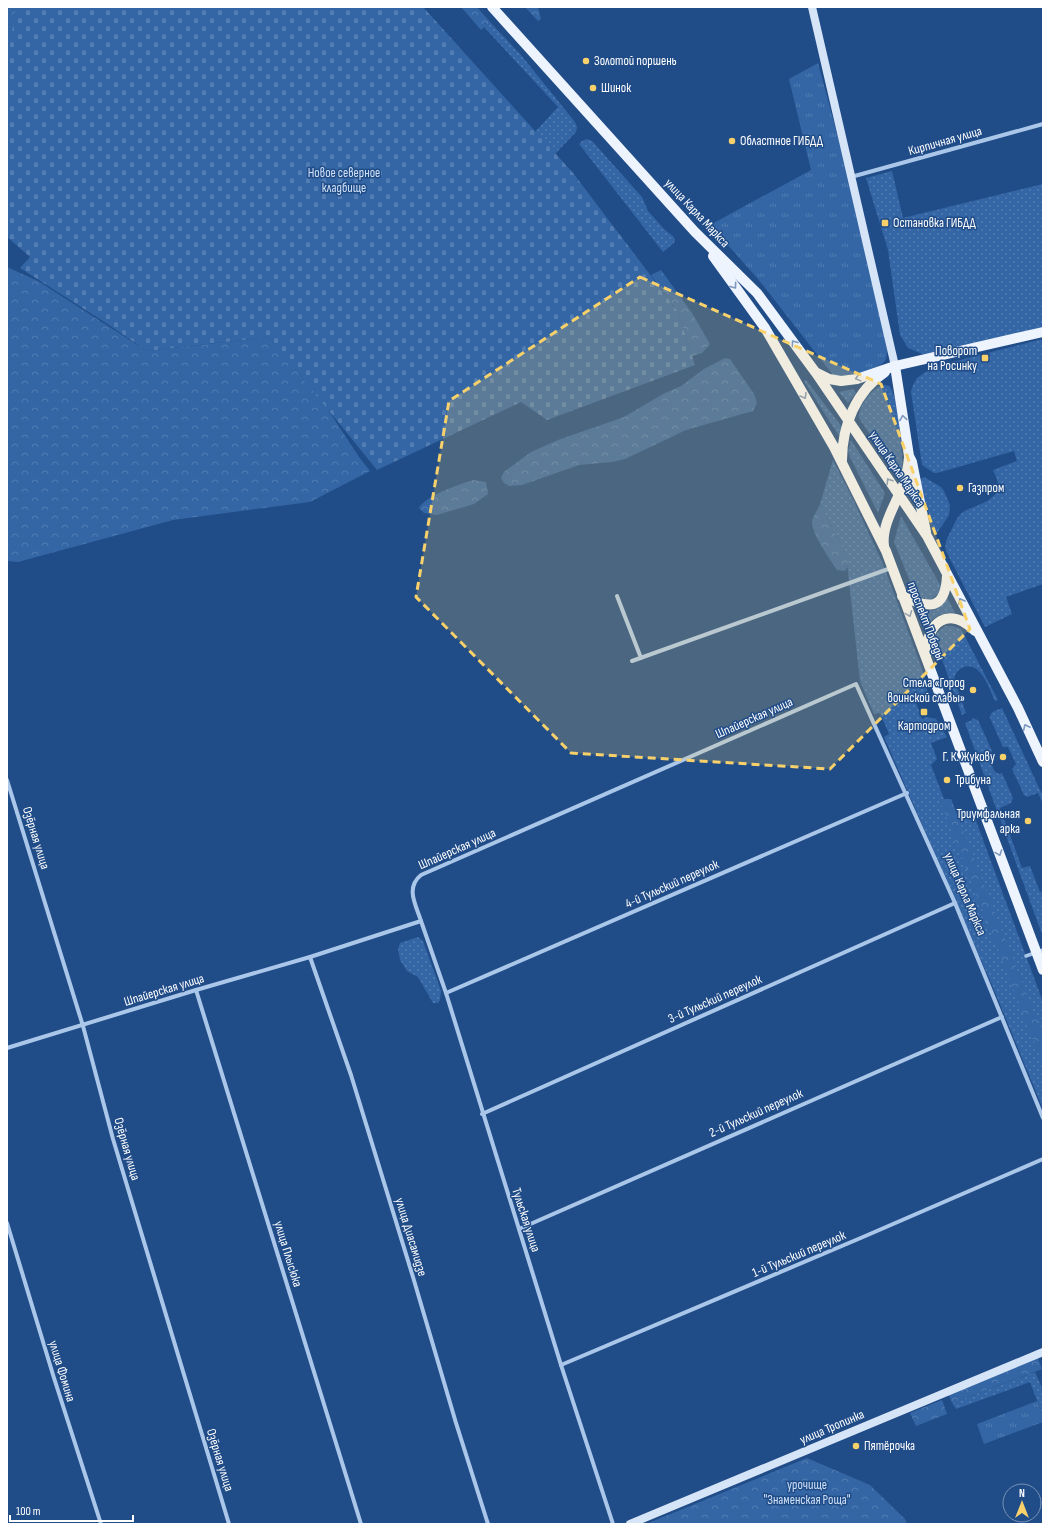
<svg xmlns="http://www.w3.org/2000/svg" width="1050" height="1531" font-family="'Sofia Sans Condensed',sans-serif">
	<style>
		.grass { fill: url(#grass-dots) }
		.forest { fill: url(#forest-crowns) }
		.cemetery { fill: url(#cemetery-stones) }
		.park { fill: url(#park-tufts) }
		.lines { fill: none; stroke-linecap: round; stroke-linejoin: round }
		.pedestrian { stroke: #aac7ea; stroke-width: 3.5 }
		.minor { stroke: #aac7ea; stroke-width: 4 }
		.secondary { stroke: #d6e4f8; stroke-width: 8 }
		.primary { stroke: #eef4fe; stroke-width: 10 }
		.oneway { stroke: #7d98bd }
		.marked { fill: #f8d16b; fill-opacity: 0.2; stroke: #f8d16b; stroke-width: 3; stroke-dasharray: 8 5; stroke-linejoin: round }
		.poi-dot { fill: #f8d16b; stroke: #204c88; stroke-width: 1.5 }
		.labels { text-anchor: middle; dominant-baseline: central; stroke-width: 3; stroke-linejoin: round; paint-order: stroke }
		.poi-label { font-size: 13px; fill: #fff; stroke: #204c88; text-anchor: start }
		.street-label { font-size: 13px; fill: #fff; stroke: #204c88 }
		.park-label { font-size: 13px; fill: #cfe1f8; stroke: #204c88 }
	</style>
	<defs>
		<pattern id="grass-dots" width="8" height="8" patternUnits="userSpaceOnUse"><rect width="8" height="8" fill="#3466a5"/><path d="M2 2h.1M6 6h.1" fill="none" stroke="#527db2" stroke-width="1.8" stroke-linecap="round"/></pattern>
		<pattern id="forest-crowns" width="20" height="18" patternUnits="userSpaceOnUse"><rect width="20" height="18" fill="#3466a5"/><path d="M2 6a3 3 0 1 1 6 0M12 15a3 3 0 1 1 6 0" fill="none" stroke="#527db2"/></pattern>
		<pattern id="cemetery-stones" width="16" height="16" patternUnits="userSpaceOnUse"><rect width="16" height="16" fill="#3466a5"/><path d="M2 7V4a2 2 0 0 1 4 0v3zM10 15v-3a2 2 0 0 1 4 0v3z" fill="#527db2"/></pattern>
		<pattern id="park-tufts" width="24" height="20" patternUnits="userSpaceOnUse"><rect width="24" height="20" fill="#3466a5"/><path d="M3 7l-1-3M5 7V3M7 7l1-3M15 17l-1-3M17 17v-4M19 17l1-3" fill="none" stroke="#527db2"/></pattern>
	</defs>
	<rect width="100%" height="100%" fill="#204c88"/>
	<g class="grass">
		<polygon points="490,22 521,55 575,122 577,127 576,132 555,154 535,132 558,107 484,27"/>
		<polygon points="587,139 592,141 642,197 648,211 665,230 673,236 675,239 674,243 663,252 579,144 582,141"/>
		<polygon points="892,171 903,218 1043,184 1043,328 925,355 908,348 900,335 888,250 866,178"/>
		<path d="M1043,339V584L1006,597L1012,614L985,627L946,551C944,543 947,538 951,531C954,524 957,517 963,512C973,506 995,502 998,488C999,482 995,475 993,470L1017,461L1014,451L937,473H934L922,465L911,392L913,385L917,378L933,367Z"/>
		<polygon points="806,380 842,427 839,436 804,381"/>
		<path d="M883,385C885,385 887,385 889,386C899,394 902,457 903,471L900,475L896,473L893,470L859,418C858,406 872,388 883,385Z"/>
		<polygon points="853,389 856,393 848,403 839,392"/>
		<polygon points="851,440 885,493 878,513 850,457 848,451"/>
		<polygon points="833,460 852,497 883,564 925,677 928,695 924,700 916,703 922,719 927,717 936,719 947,737 931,743 937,759 931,765 944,799 951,799 957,815 972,810 1043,1002 1043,1109 992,985 884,737 889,734 880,713 874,714 860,681 846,554 820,504"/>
		<polygon points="924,477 941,487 944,491 950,505 949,515 937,533 933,531 924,496 921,481 921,479"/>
		<polygon points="901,516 942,588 938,594 930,600 916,596 894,542"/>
		<path d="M947,597L955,613C943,612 935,616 927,625L921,610C933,613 941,608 947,597Z"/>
		<path d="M945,626H952L961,629L998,700L995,701C990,690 981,661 964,667C958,669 955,674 954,679L966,713L962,715L935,640L937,633Z"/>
		<path d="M1002,708L1040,790L1043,796V804L1038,793L1027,797L1024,795L1012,769L1016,764L1008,747H1003L990,718C990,711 996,711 1002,708Z"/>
		<polygon points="972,718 978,720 992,751 989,756 994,771 999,774 1002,773 1013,798 1011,803 1000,808 1022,868 1030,866 1040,892 1043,891 1043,937 965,723 972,720"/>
		<polygon points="418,937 423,941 441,991 440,1000 438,1003 433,1003 418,977 407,971 400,960 398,949 400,943"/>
		<polygon points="1035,1372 1043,1390 1043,1416 1030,1382 956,1409 952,1403"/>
	</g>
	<g class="forest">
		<polygon points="7,7 18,7 7,85"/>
		<polygon points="461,7 477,7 490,22 481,30"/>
		<polygon points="525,7 538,7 541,19 538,21"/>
		<polygon points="7,267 38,281 147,351 269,337 325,405 359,457 370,471 310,502 173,520 18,562 7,561"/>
		<polygon points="661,270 692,313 710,344 702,353 692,356 678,312 651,275"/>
		<polygon points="725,358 730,359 754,394 757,403 753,411 686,430 625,459 612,462 579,465 522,485 509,486 504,483 501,478 504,472 531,452 558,440 624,417 663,394 681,386 704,369"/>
		<path d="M473,480L486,482L488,494L474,504L437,515L424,513L419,508C427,495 458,485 473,480Z"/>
		<path d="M820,504L846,554L848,566L845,571L837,570C830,559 811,533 812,521C813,517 818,509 820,504Z"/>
		<polygon points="944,799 951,799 1040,1028 1043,1035 1043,1065 941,804"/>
		<polygon points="1038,1358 1042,1369 952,1403 948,1393"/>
		<polygon points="942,1400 947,1414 916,1426 910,1413"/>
		<polygon points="807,1458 870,1485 905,1519 907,1524 646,1524"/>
	</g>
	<polygon class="cemetery" points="16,7 423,7 573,173 648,272 678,312 695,365 547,420 521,402 377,470 269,337 147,351 106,323 20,268 30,257 7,237 7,63"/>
	<g class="park">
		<path d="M818,63L869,253L887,350C887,352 887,357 886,359C881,371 844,378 833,375L758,279L710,225L811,170L789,79Z"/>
		<polygon points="1037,1401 1043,1416 1043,1422 984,1444 977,1424"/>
	</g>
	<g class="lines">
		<polyline class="pedestrian" points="1026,956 1043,950"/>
		<g class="minor">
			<polyline points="851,177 1043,124"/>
			<polyline points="617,596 641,658"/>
			<polyline points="632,661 891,568"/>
			<polyline points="7,780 83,1026 113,1139 229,1524"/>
			<polyline points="421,921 446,993 561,1365 613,1524"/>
			<polyline points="310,957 351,1075 413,1277 456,1423 488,1524"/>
			<polyline points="196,990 361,1524"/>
			<polyline points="446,993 907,793"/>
			<path d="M7,1048L196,990L310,957L421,921C416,905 405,888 421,875L856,684L955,903L1043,1118"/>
			<polyline points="482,1114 955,903"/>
			<polyline points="7,1223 54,1378 101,1524"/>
			<polyline points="519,1229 1002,1017"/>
			<polyline points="561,1365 863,1237 1043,1159"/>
		</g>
		<g class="secondary">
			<polyline points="812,7 895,366"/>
			<polyline points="630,1524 1043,1352"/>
		</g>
		<g class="primary">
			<polyline points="492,7 695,232 757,293 816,373 927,536 1018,708 1043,762"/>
			<polyline points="713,256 765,328 834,447 886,551 1043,970"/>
			<polyline points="895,366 909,456 912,462 926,532"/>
			<polyline points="817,373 829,379 841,381 857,379 895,366 1043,332"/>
			<path d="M842,460C842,426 856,391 885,372"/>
			<path d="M884,546C881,525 897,502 904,483C907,475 908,467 909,458"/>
			<path d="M902,596C929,609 945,611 947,576"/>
			<path d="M926,655C926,622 949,605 975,631"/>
		</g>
	</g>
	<defs><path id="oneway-chevron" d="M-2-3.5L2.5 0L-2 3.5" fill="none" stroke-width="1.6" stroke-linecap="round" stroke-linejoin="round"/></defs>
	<g class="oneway">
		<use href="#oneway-chevron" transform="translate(734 286) rotate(54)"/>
		<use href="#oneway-chevron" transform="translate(794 343) rotate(-126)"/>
		<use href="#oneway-chevron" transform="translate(858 378) rotate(165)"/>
		<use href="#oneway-chevron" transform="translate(804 396) rotate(59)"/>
		<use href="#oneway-chevron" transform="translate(903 418) rotate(-99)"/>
		<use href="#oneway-chevron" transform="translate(889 481) rotate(-122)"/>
		<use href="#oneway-chevron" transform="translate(961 601) rotate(-119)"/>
		<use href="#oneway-chevron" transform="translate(909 614) rotate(69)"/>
		<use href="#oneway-chevron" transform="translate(1026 727) rotate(-115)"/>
		<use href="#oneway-chevron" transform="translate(999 853) rotate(70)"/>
	</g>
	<path class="marked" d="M640,277L881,384L970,629L830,769L571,753L416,597L449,401Z"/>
	<g class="poi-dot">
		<circle cx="586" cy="61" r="4"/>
		<circle cx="593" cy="88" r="4"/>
		<circle cx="732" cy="141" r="4"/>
		<rect x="881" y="219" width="8" height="8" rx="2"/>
		<rect x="981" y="354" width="8" height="8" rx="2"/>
		<circle cx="960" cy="488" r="4"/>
		<circle cx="973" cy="690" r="4"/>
		<rect x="920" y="708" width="8" height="8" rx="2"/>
		<circle cx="1003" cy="757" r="4"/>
		<circle cx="947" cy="780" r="4"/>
		<circle cx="1028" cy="821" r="4"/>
		<circle cx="856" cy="1446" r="4"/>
	</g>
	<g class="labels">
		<g class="poi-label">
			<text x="594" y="61">Золотой поршень</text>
			<text x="601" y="88">Шинок</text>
			<text x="740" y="141">Областное ГИБДД</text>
			<text x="893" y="223">Остановка ГИБДД</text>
			<text x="977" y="351" text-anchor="end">Поворот<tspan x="977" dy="15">на Росинку</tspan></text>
			<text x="968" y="488">Газпром</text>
			<text x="965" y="683" text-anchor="end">Стела «Город<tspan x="965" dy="15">воинской славы»</tspan></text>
			<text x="924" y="726" text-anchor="middle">Картодром</text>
			<text x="995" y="757" text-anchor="end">Г. К. Жукову</text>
			<text x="955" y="780">Трибуна</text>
			<text x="1020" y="814" text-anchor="end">Триумфальная<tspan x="1020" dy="15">арка</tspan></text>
			<text x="864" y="1446">Пятёрочка</text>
		</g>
		<g class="street-label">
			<text transform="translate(945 141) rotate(-16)">Кирпичная улица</text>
			<text transform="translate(697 213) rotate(47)">улица Карла Маркса</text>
			<text transform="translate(897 469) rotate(56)">улица Карла Маркса</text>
			<text transform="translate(926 621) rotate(69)">проспект Победы</text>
			<text transform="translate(754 718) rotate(-24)">Шпайерская улица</text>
			<text transform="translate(36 838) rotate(73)">Озёрная улица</text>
			<text transform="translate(457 849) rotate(-24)">Шпайерская улица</text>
			<text transform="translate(672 884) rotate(-24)">4-й Тульский переулок</text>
			<text transform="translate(965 894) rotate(67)">улица Карла Маркса</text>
			<text transform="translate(164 990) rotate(-17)">Шпайерская улица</text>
			<text transform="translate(715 999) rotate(-24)">3-й Тульский переулок</text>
			<text transform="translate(756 1113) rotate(-24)">2-й Тульский переулок</text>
			<text transform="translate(127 1149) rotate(74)">Озёрная улица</text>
			<text transform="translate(526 1220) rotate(72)">Тульская улица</text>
			<text transform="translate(411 1237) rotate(73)">улица Диасамидзе</text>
			<text transform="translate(288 1254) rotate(73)">улица Плысюка</text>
			<text transform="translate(799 1254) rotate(-23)">1-й Тульский переулок</text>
			<text transform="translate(62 1371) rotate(73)">улица Фомина</text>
			<text transform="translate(832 1427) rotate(-23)">улица Тропинка</text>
			<text transform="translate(220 1460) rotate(73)">Озёрная улица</text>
		</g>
		<g class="park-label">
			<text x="344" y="173">Новое северное<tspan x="344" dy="15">кладбище</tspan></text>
			<text x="807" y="1485">урочище<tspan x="807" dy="15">"Знаменская Роща"</tspan></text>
		</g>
	</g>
	<rect width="1050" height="1531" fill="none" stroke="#ffffff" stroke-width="16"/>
	<g transform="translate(1022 1503)"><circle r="19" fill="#204c88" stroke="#7994b8"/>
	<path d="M0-3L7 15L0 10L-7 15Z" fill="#f8d16b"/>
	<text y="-6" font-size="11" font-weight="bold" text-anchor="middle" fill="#ffffff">N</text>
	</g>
	<path d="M10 1515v6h123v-6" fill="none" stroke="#ffffff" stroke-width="2"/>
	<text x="16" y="1515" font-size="12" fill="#ffffff" stroke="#204c88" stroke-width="3" paint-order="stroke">100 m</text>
</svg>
